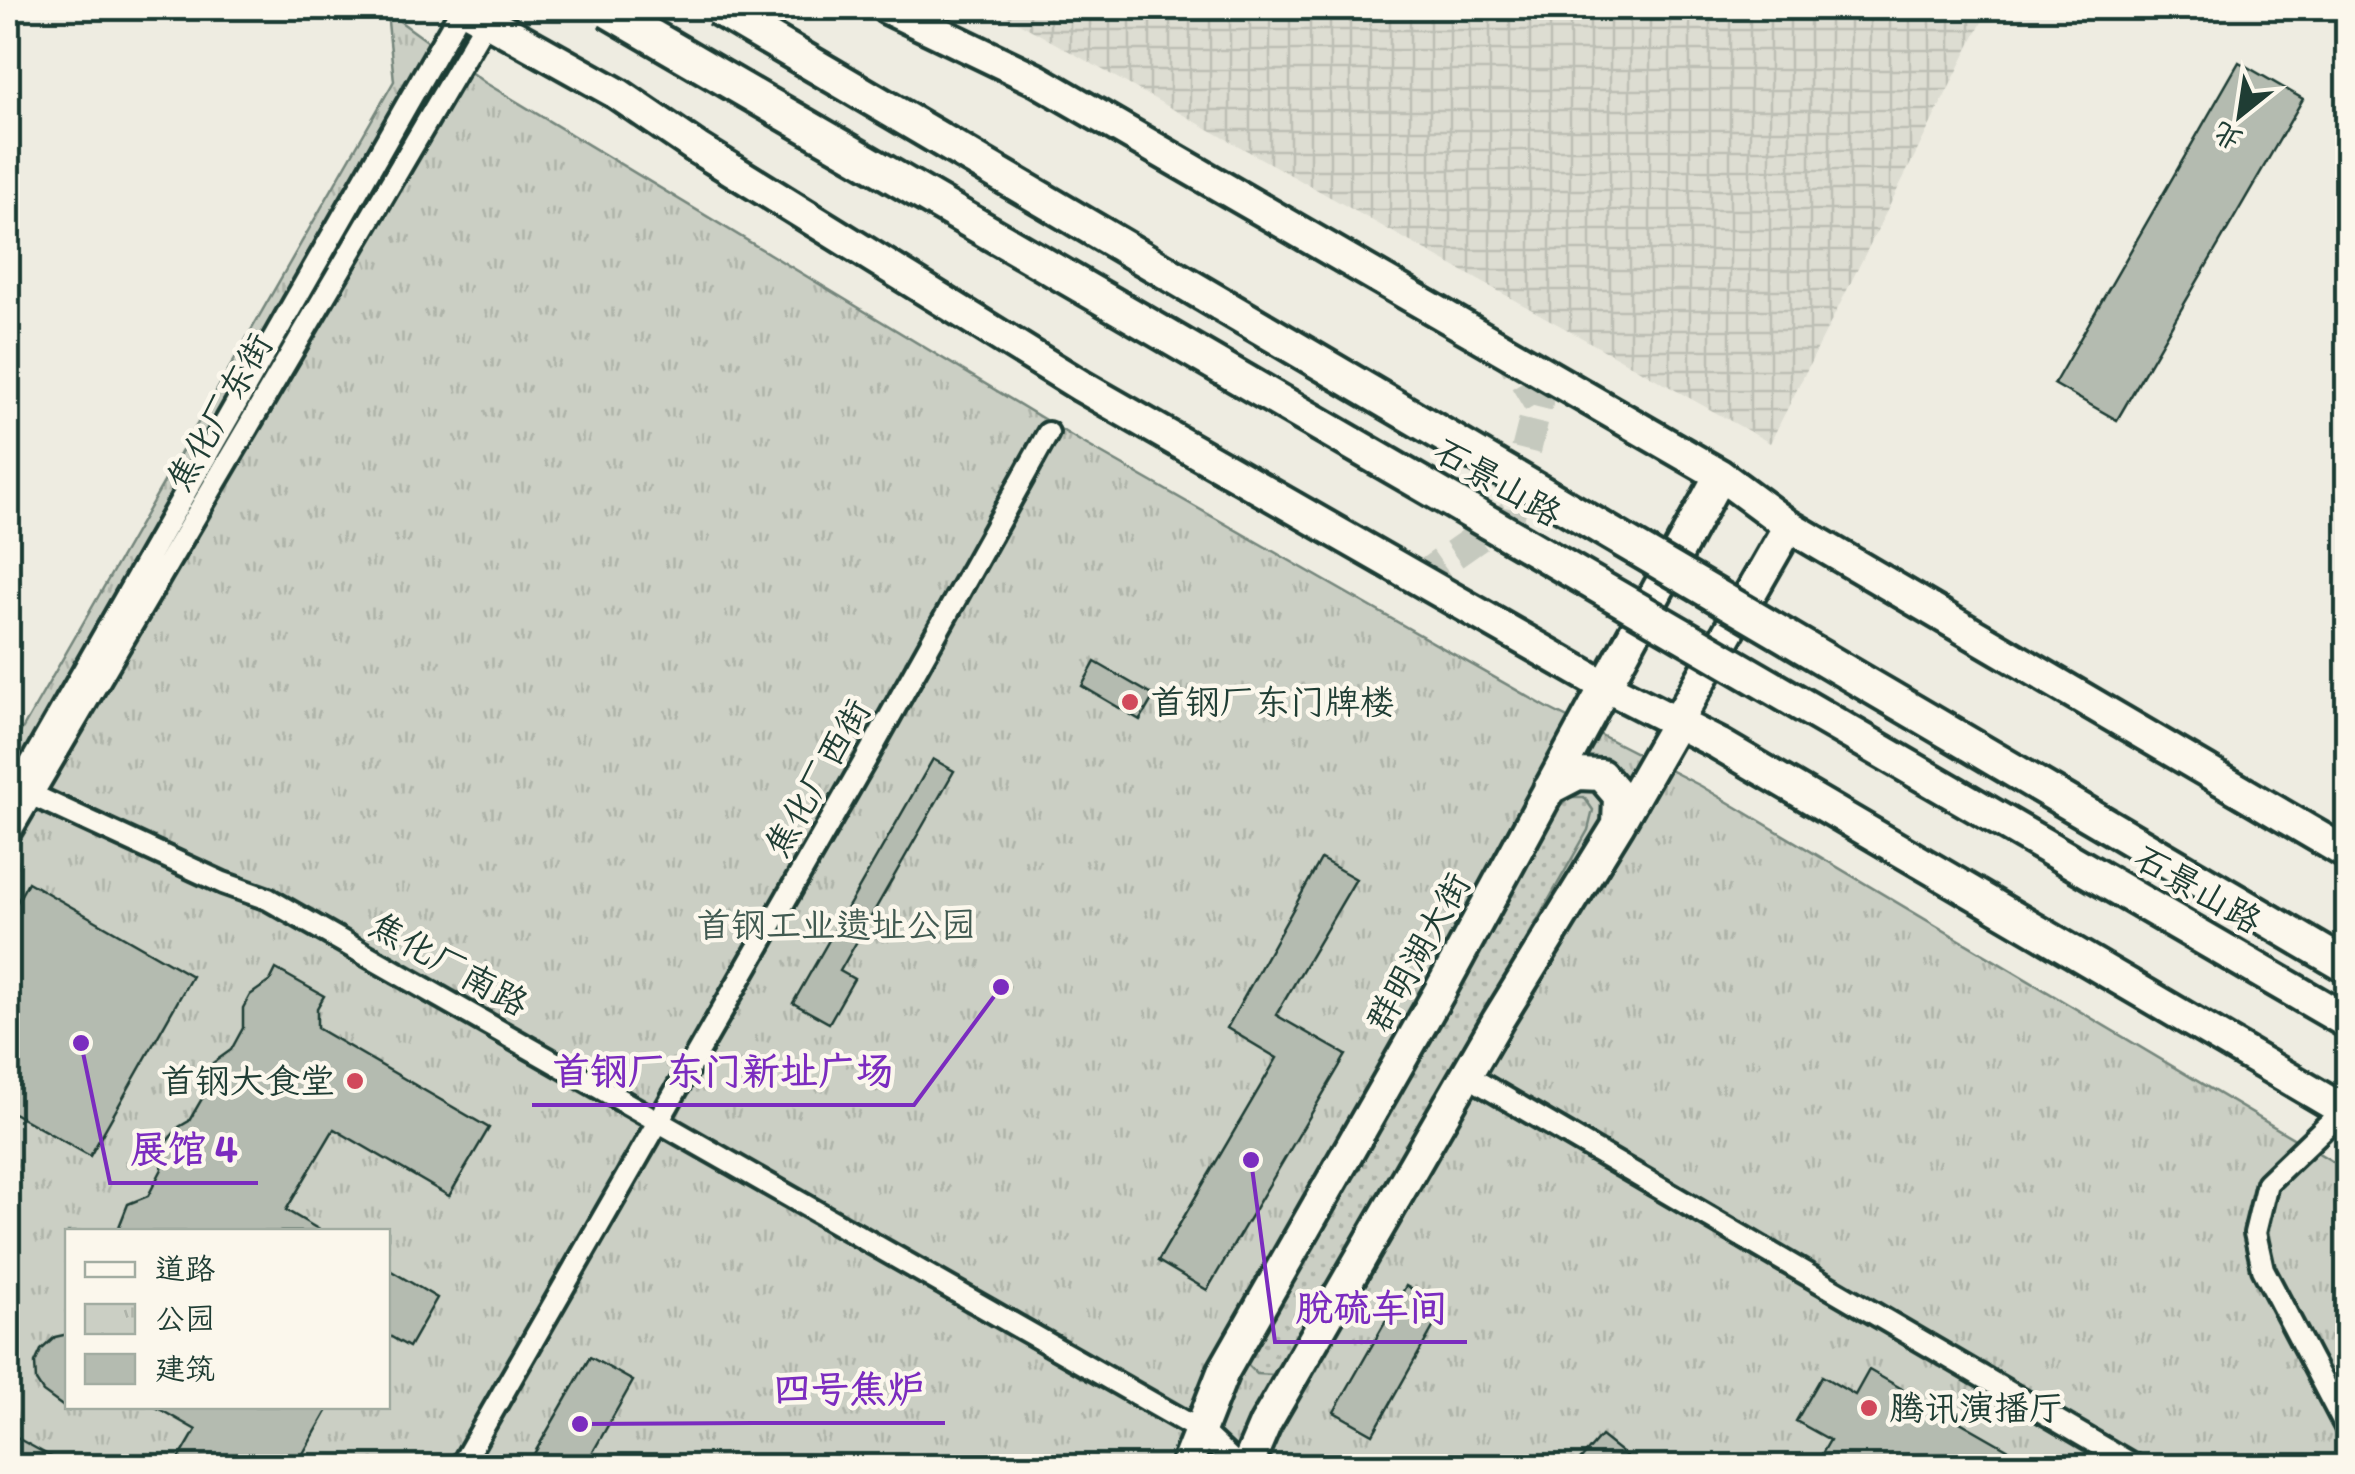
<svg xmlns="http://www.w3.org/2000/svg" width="2355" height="1474" font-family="Itim,'LXGW WenKai TC',sans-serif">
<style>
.industrial{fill:url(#industrial-grid)}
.park{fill:url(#park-tufts);stroke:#75867c;stroke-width:2.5;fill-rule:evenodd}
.garden{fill:url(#garden-dots);stroke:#75867c;stroke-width:2.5}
.building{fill:#b4bbb0;stroke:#1f3d34;stroke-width:2.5}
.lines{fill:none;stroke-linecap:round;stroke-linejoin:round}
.secondary-tunnel{stroke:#c5c9be;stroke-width:30;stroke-dasharray:30 15;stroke-linecap:butt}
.street-casing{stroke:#1f3d34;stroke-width:28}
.secondary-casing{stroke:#1f3d34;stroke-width:38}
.street{stroke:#fbf7ec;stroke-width:20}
.secondary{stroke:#fbf7ec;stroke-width:30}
.primary-bridge-casing{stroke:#1f3d34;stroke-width:40;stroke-linecap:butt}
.primary-bridge{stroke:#fbf7ec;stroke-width:32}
.poi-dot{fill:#d1495b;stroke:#fbf7ec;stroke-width:4}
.labels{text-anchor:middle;stroke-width:9;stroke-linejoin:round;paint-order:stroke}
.street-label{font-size:35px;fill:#1f3d34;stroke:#fbf7ec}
.poi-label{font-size:35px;fill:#1f3d34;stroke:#fbf7ec;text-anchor:start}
.park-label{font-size:35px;fill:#415a51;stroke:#fbf7ec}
.leader{fill:none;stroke:#7b2cbf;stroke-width:4}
.callout-dot{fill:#7b2cbf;stroke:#fbf7ec;stroke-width:4}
.callout-label{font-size:38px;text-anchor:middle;font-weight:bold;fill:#7b2cbf;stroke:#fbf7ec;stroke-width:9;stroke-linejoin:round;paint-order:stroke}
</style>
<defs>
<pattern id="industrial-grid" width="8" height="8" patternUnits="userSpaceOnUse" patternTransform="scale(2.5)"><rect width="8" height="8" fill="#ddddd2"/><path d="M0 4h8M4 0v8" fill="none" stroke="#bdbfb5"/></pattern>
<pattern id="park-tufts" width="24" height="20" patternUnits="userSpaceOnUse" patternTransform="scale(2.5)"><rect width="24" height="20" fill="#cbcfc4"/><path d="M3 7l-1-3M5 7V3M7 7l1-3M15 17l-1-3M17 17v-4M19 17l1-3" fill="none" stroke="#aeb3a9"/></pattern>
<pattern id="garden-dots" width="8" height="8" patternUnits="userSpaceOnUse" patternTransform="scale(2.5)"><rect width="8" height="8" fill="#cbcfc4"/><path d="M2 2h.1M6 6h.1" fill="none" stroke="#aeb3a9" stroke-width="1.8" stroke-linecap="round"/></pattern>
</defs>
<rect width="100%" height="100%" fill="#eeece1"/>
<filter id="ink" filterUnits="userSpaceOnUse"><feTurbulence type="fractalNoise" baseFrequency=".01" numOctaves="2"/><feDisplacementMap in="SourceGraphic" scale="20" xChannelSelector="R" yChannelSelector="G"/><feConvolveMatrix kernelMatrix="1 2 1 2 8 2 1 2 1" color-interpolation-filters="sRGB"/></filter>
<g filter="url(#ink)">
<path class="industrial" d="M992 8H1989L1770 443Z"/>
<path class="park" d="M387 12 484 82 1080 441 1548 708 1701 786 2347 1170V1466H8V754L394 81ZM68 1232H388V1406H68Z"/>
<path class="garden" d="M1570 797H1584L1593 810 1588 830 1287 1365 1275 1375 1257 1374 1247 1364 1248 1345 1556 810Z"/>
<path class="building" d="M2239 62 2303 99 2117 420 2054 384Z
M1095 662 1154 696 1140 720 1082 686Z
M933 759 954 771 840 971 854 979 829 1023 793 1003Z
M1321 859 1356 879 1276 1015 1346 1055 1207 1290 1158 1261 1277 1058 1227 1028Z
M28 882 192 976 90 1156 8 1110V919Z
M276 969 324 996 317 1008V1028L489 1128 449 1196 334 1129 286 1210 323 1232H117L128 1204 148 1196 162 1169 163 1146 179 1127 189 1121 203 1097V1087L210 1065 231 1050 243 1028V1008L250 995 270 981Z
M388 1269 437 1298 409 1347 388 1335Z
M1406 1286 1444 1308 1373 1434 1334 1412Z
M68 1334V1410L43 1392 36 1381 35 1363 41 1350 55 1337Z
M590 1357 633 1381 585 1466H527Z
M1869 1370 2037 1466H1815L1830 1440 1796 1421 1822 1376 1855 1395Z
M154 1406H330L296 1466H175L196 1430Z
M8 1433 68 1466H8Z
M1601 1436 1639 1466H1575Z"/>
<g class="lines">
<path class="secondary-tunnel" d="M1417 580 1510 515 1538 403 1508 353"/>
<g class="street-casing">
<path id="street" d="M17 788 223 883 268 899 1201 1431 1238 1466
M8 803 462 8
M8 836 486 21
M1466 1075 2135 1466
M2341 1112 2267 1183 2255 1233 2263 1269 2348 1431
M461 1466 870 752 1048 433"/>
</g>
<g class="secondary-casing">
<path id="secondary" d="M464 8 618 94 697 148 1081 386 1605 686 1719 744 2348 1113
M887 8 1037 80 1720 475 1789 526 2348 854
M8 786 17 788
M1549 789 1578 774 1601 775 1619 796 1618 825
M1186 1466 1223 1372 1441 989 1720 475
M1247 1466 1265 1424 1498 1020 1618 825 1789 526"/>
</g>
<use href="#street" class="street"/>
<use href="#secondary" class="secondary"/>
<g class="primary-bridge-casing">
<path id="primary-bridge" d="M717 8 2348 967
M608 11 2348 1022"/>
</g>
<use href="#primary-bridge" class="primary-bridge"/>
</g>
</g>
<g class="poi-dot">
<circle cx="1130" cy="702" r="10"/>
<circle cx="355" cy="1081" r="10"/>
<circle cx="1869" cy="1408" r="10"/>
</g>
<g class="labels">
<g class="street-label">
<text transform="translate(219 412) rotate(-60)" y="12">焦化厂东街</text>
<text transform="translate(1498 482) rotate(30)" y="12">石景山路</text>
<text transform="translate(817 778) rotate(-60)" y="12">焦化厂西街</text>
<text transform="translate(2198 889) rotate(30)" y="12">石景山路</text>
<text transform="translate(1418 952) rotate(-61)" y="12">群明湖大街</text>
<text transform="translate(449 964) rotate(29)" y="12">焦化厂南路</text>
</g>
<g class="poi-label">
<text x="1150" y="714">首钢厂东门牌楼</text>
<text x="335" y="1093" text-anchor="end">首钢大食堂</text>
<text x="1889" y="1420">腾讯演播厅</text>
</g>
<g class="park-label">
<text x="836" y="937">首钢工业遗址公园</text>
</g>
</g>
<path class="leader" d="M1001 987L914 1105H532M81 1043L110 1183H258M1251 1160L1275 1342H1467M580 1424L753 1423H945"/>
<g class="callout-dot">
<circle cx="1001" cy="987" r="10"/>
<circle cx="81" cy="1043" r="10"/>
<circle cx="1251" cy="1160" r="10"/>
<circle cx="580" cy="1424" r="10"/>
</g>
<g class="callout-label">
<text x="723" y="1084">首钢厂东门新址广场</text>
<text x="184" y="1162">展馆 4</text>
<text x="1371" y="1321">脱硫车间</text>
<text x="849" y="1402">四号焦炉</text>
</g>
<rect width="2355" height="1474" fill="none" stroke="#fbf7ec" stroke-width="40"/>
<rect x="20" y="20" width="2315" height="1434" fill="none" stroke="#1f3d34" stroke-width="4" filter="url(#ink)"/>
<rect x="65" y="1229" width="325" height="180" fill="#fbf7ec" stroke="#a3ada2" stroke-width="2.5"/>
<rect x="85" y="1262" width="50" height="15" fill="#fbf7ec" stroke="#a3ada2" stroke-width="2.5"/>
<text x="155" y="1279" font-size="30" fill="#1f3d34">道路</text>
<rect x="85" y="1304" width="50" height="30" fill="url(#park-tufts)" stroke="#a3ada2" stroke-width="2.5"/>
<text x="155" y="1329" font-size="30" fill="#1f3d34">公园</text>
<rect x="85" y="1354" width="50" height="30" fill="#b4bbb0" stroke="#a3ada2" stroke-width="2.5"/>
<text x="155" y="1379" font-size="30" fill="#1f3d34">建筑</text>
<g transform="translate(2240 115) rotate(210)" stroke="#fbf7ec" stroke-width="8" paint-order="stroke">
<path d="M0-8L18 38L0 25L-18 38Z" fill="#1f3d34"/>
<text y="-15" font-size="28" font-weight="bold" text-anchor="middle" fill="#1f3d34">北</text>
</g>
</svg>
